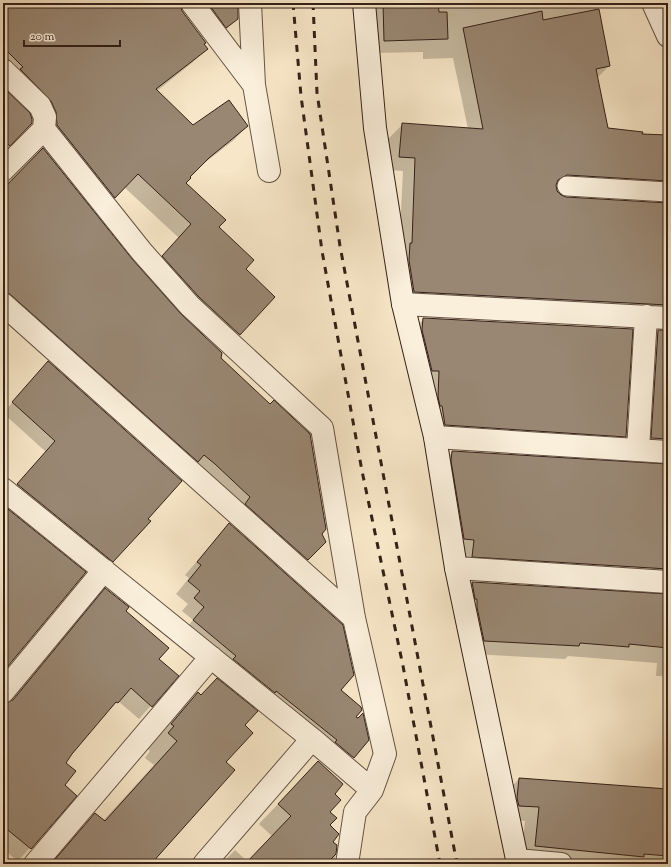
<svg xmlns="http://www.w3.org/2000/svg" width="671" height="867" font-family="'Sorts Mill Goudy',serif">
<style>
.shadow{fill:#0003;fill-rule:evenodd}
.building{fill:#998773;stroke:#342018}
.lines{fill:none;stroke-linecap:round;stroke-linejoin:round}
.lane-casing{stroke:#655244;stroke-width:21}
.street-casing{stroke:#655244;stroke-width:24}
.secondary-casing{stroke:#342018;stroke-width:24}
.lane{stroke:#faefdb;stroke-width:19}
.street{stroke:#faefdb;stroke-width:22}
.secondary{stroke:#faefdb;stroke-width:22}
.rail{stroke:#342018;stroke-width:3;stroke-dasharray:7 7;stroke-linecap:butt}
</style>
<rect width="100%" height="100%" fill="#f7e6c7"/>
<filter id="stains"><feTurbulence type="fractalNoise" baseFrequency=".005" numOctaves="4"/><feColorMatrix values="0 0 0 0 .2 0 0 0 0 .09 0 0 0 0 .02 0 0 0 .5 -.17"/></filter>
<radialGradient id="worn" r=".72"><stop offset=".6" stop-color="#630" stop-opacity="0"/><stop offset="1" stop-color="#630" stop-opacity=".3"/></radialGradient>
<path class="shadow" d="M3 3H235L236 20 222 33 183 4H178L206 49 193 62 157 91 193 127 247 126 234 140 194 171 185 183 218 227 244 269 274 297 226 347 149 270 179 238 124 187 101 211 43 126 3 79Z
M370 3H597L609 66 597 78 607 130 668 136V676H656L657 663 568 656 565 659 471 654 459 596 472 583 667 595 666 589 459 569 439 465 453 452 667 465 666 460 638 451 645 344 658 331 667 330 666 325 401 305 399 255 403 171 386 170 389 138 402 125 468 129 453 58 423 59V52L371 53ZM556 188 655 194 665 200V204L566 198 556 192Z
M653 3H668V38Z
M3 87 31 123 3 151Z
M43 149 132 261 220 358 325 542 294 573 3 312V183H7Z
M424 319 625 436 614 448 434 436 412 330Z
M38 373 147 519 103 572 8 495 46 452 3 413Z
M229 524 339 690 368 739 341 770 182 633 193 620 182 611 188 604 176 594 189 578 185 575Z
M105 589 124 611 158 660 177 676 139 719 118 701 104 715 64 763V785L75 796 18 861 3 849V705H8L93 602Z
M217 679 244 725 225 762 150 864H49L95 814 103 821 154 765 145 758 150 751 147 748 174 717 198 693 200 696Z
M668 713V738H666Z
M519 779 668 789V864H599L521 857 525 821 505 819V793Z
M299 782 333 794 329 812V825L332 842 336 846 335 864H221L235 850 248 862 272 836 259 824Z"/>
<path class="building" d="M3 3H180L182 11 206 43 204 44 208 49 156 89 193 125 229 100 248 126 209 158 190 177 191 178 186 183 226 220 219 227 254 260 246 269 275 297 240 335 199 297 162 256 191 224 138 174 115 198 57 125 56 112 51 101 20 69 23 67 3 47Z
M208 3H238V19L226 28Z
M383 3H438L439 12H447L448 39 384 41Z
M599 9 610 66 596 69 608 128 643 132 642 134 668 135V181L567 175 558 180 556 185 557 191 561 195 566 197 668 203V305L414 292 409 260 410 243H412L415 158 399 157 402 123 483 129 463 28 542 11 543 20Z
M3 87 30 113 32 119V123L10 146 3 139Z
M43 148 133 260 181 314 222 353 221 358 270 404 274 400 310 434 326 529 322 534 326 542 308 560 245 504 250 497 215 464 204 455 198 462 11 295 3 290V189Z
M423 318 633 329 626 437 445 425 442 406H440L438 397 439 371H432L422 330Z
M658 330H668V439L651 438Z
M48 361 182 481 148 519 151 521 113 562 17 484 55 441 12 402Z
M452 451 668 464V569L472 557 474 540 464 539 451 461Z
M3 505 86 572 3 672Z
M229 523 343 625 354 675 341 690 361 707 362 710 356 717 358 718 363 713 369 740 354 758 335 742 337 740 276 691 275 693 233 659 236 656 193 620 204 607 194 598 200 591 188 581 201 565 197 562Z
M472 582 668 594V648L629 644V647L580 643 579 646 484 641 477 607V599H475Z
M105 588 129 607 126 611 169 648 159 659 179 676 152 707 131 688 118 703 116 702 72 754 66 763 76 771 65 785 77 796 31 849 3 826V704L13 700Z
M217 678 258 711 245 725 253 733 226 762 235 770 151 864H51L95 813 105 821 177 741 168 733 174 726 171 724 198 692 201 695Z
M318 761 343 784 335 794 341 800 330 812 337 818 330 825 339 834 333 842 337 845 336 854 326 864H245L291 816 278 804Z
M519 778 668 789V856L644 854V857L535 846 539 807 519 806 517 798Z"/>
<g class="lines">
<g class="lane-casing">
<path id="lane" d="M567 186 668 192"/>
</g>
<g class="street-casing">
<path id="street" d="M192 3 254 85
M250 3 254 85 269 171
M653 3 668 36
M3 70 40 106 45 117 44 129 3 170
M44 129 142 252 190 306 322 428 354 618 385 754 372 790 355 812 347 864
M3 304 354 618
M403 304 668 318
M435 437 668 452
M638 450 646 316
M3 489 312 739 372 790
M456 568 668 582
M3 692 104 570
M517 860 561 864
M35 864 211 657
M204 864 312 739"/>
</g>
<g class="secondary-casing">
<path id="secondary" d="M364 3 375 128 403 304 435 437 456 568 518 864"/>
</g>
<use href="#lane" class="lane"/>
<use href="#street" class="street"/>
<use href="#secondary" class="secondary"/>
<path class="rail" d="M293 3 301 96 322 251 362 471 403 666 440 864
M313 3 317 93 340 246 457 864"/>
</g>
<rect width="671" height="867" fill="none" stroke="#f7e6c7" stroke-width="16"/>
<rect x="4" y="4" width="663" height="859" fill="none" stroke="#342018" stroke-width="2"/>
<rect x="8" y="8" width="655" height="851" fill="none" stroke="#342018"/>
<path d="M24 40v6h96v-6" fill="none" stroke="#342018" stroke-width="2"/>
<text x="30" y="40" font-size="12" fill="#342018" stroke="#faefdb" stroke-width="3" paint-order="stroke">20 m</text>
<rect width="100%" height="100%" filter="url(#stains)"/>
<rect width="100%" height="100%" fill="url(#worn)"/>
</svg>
